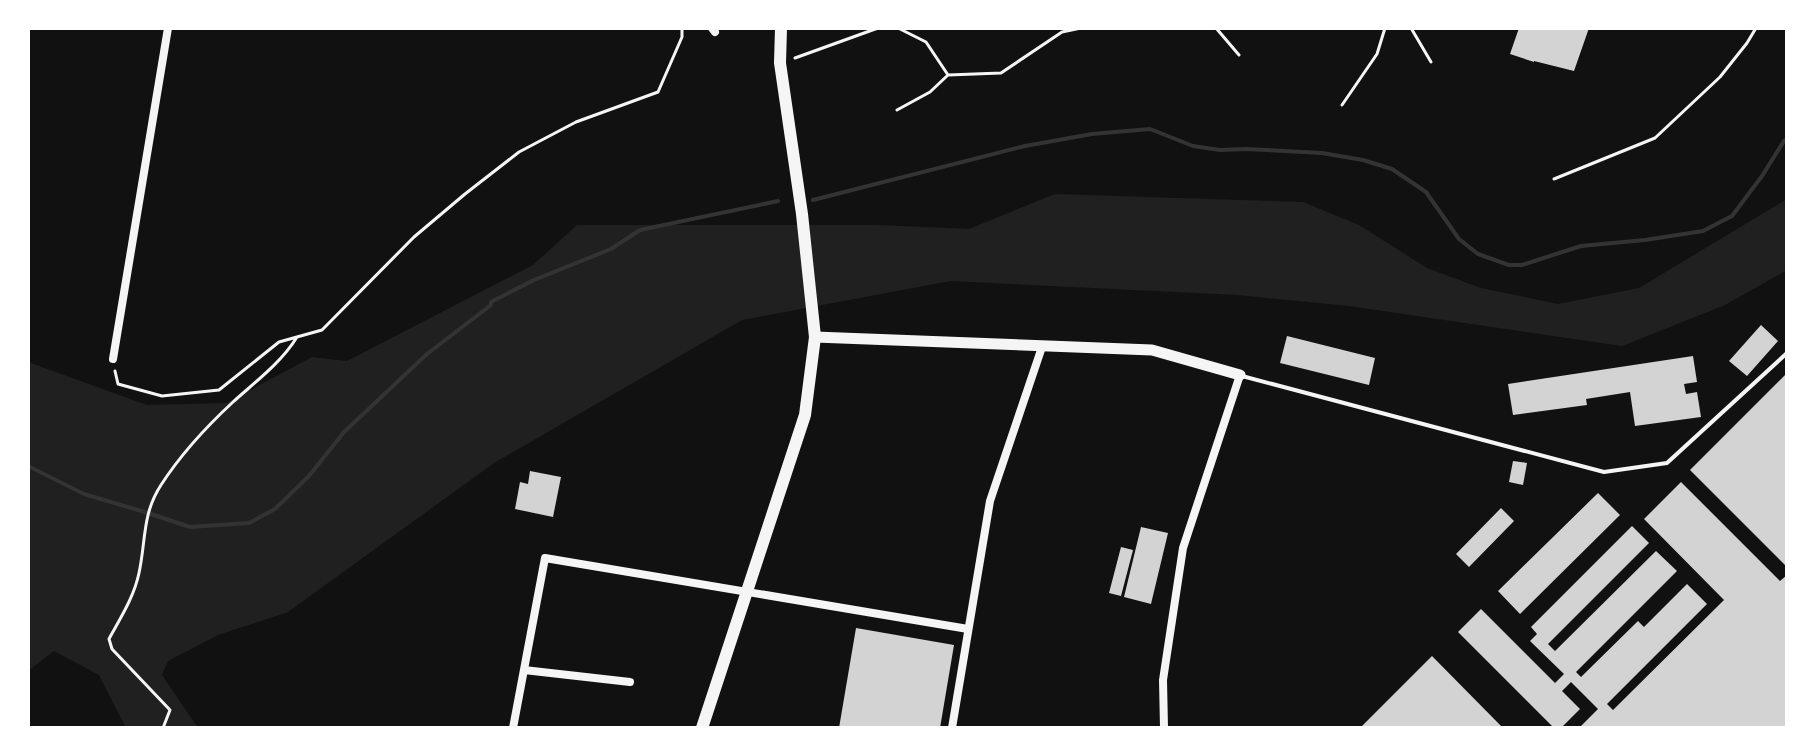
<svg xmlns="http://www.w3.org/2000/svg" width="1815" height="756" font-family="Ubuntu,sans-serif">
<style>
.green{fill:#202020}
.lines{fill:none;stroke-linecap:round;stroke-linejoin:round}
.stream{stroke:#333;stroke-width:4}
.building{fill:#d3d3d3}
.path{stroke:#f5f5f5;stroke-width:3}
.service{stroke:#f5f5f5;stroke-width:4}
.minor{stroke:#f5f5f5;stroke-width:8}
.tertiary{stroke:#f5f5f5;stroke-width:11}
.secondary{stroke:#f5f5f5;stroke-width:12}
</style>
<rect width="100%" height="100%" fill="#111"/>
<path class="green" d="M1055 194 1303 202 1359 225 1427 268 1481 288 1558 304 1639 288 1787 199V270L1725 305 1622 346 1349 306 1237 295 950 281 742 320 494 463 288 612 218 635 168 661 162 675 198 728H126L99 675 54 651 28 671V362L147 405 226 403 312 357 347 361 533 265 577 225H878L969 229Z"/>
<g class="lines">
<path class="stream" d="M813 200 1025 146 1092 134 1150 129 1193 146 1220 150 1247 149 1322 153 1363 160 1392 169 1426 192 1459 239 1478 254 1509 265H1522L1581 246 1645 240 1703 231 1732 216 1762 176 1784 141 1787 139
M28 466 84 494 148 513 190 527 249 523 275 509 309 476 344 432 427 354 491 305V302L534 280 611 249 640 230 778 201"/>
</g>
<path class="building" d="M1519 28H1589L1574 71 1534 61V62L1510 54Z
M1761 325 1778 341 1747 376 1729 361Z
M1287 336 1375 358 1369 385 1280 363Z
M1693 356 1697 382 1684 384 1686 394 1697 392 1701 417 1635 426 1630 392 1586 399 1587 405 1513 415 1508 384Z
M1787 373V567L1690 470Z
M1513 461 1527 463 1523 485 1509 482Z
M530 471 561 477 553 517 515 509 520 482 528 484Z
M1681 482 1780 581 1787 575V728H1579L1598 709 1571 682 1562 691 1580 709 1561 728H1554L1458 632 1481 609 1555 683 1564 674 1530 641 1537 634 1531 627 1632 526 1649 543 1548 644 1555 651 1656 551 1677 571 1576 672 1581 677 1638 621 1644 627 1687 584 1707 604 1607 704 1613 710 1724 600 1644 519Z
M1598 493 1620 515 1520 614 1498 591Z
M1501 508 1514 521 1469 567 1456 554Z
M1141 527 1168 533 1151 604 1124 597Z
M1121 547 1133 550 1121 596 1109 593Z
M856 628 954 645 940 728H839Z
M1432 656 1503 728H1360Z"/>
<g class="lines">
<path class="path" d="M898 28 926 42 948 75
M1216 28 1239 55
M1411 28 1431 62
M795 58 878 28
M1342 105 1377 54 1385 28
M897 110 930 92 948 75 1001 73 1062 32 1081 28
M1554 179 1655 138 1720 77 1747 43 1756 28
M115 371 118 384 162 396 219 390 279 342 322 330 414 237 465 194 519 152 576 122 658 92 682 37V28
M163 728 170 710 112 649 109 639C121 617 134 597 139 573 146 541 142 514 161 485 181 454 206 427 233 402 255 382 281 363 297 337"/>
<path class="service" d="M1242 376 1604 472 1667 463 1787 353"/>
<path class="minor" d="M712 28 715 32
M113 359 168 28
M524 670 630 682
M513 728 545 558 968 629
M952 728 990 501 1042 347
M1164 728 1163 680 1183 548 1240 375"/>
<path class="tertiary" d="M815 337 1152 350 1240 375"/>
<path class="secondary" d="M702 728 805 415 815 337 802 214 780 63 781 28"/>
</g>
<rect width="1815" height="756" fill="none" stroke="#ffffff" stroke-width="60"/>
</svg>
